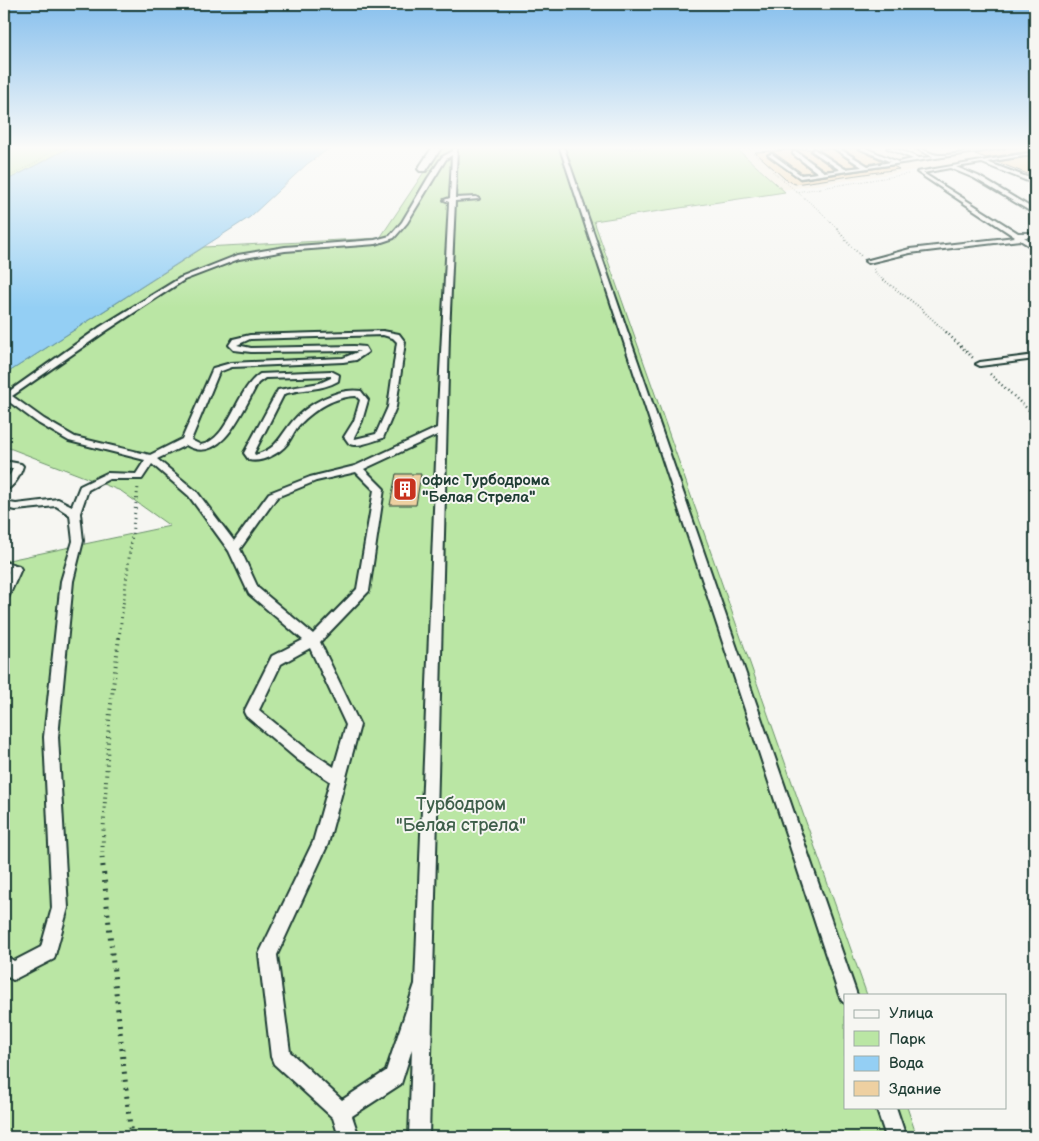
<svg xmlns="http://www.w3.org/2000/svg" width="1039" height="1141" font-family="'Balsamiq Sans',sans-serif">
<style>
.built{fill:#f4ebda}
.green{fill:#bae6a4;stroke:#6c926c}
.water{fill:#94cff4;stroke:#6595a7}
.building{fill:#eed0a1;stroke:#1f3d34}
.lines{fill:none;stroke-linecap:round;stroke-linejoin:round}
.service-casing{stroke:#1f3d34;stroke-width:4}
.minor-casing{stroke:#1f3d34;stroke-width:4}
.path-far5{stroke:#1f3d34;stroke-width:1;stroke-dasharray:0.5 2;stroke-linecap:butt}
.path-far4{stroke:#1f3d34;stroke-width:2;stroke-dasharray:0.5 2.5;stroke-linecap:butt}
.path-far3{stroke:#1f3d34;stroke-width:2.5;stroke-dasharray:1 3;stroke-linecap:butt}
.path-far2{stroke:#1f3d34;stroke-width:3;stroke-dasharray:1 4;stroke-linecap:butt}
.path-far1{stroke:#1f3d34;stroke-width:4;stroke-dasharray:1 4.5;stroke-linecap:butt}
.path{stroke:#1f3d34;stroke-width:5;stroke-dasharray:2 6;stroke-linecap:butt}
.service{fill:#f6f6f2;fill-rule:evenodd}
.minor{fill:#f6f6f2;fill-rule:evenodd}
.labels{text-anchor:middle;stroke-width:4;stroke-linejoin:round;paint-order:stroke}
.poi-label{font-size:15px;font-weight:bold;fill:#1f3d34;stroke:#f6f6f2;text-anchor:start}
.near-park-label{font-size:18px;fill:#3e5f4a;stroke:#f6f6f2}
</style>
<rect width="100%" height="100%" fill="#f6f6f2"/>
<filter id="ink" filterUnits="userSpaceOnUse"><feTurbulence type="fractalNoise" baseFrequency=".02" numOctaves="2"/><feDisplacementMap in="SourceGraphic" scale="10" xChannelSelector="R" yChannelSelector="G"/><feConvolveMatrix kernelMatrix="1 2 1 2 8 2 1 2 1" color-interpolation-filters="sRGB"/></filter>
<g filter="url(#ink)">
<path class="built" d="M749 148H1035V159L1022 154 782 190 740 150Z"/>
<path class="green" d="M4 148H69L4 182Z
M440 148H736L785 192 594 221 867 995H845V1107H907L917 1137H4V561L170 526 121 491 4 446V375L204 247 380 238Z"/>
<path class="water" d="M69 148H330L307 164 250 217 4 375V182Z"/>
<path class="building" d="M842 148H855L883 161 868 164Z
M1006 148H1035V150L986 158 975 154Z
M811 149V153L835 169 825 170 797 150 792 151V155L813 172 802 173 773 152 766 155 800 180 893 166 899 169 795 184 785 179 755 152Z
M818 149H832L857 166 845 167Z
M1035 156V177L997 162Z
M396 474H421L416 505H390Z"/>
<g class="lines">
<g class="service-casing">
<path id="service" d="M453 148H457L455 198 476 197 479 199 455 201 449 334 429 1137H409L412 1049 401 1084 352 1116 359 1137H339L333 1118 274 1064 271 1057 259 954 313 842 330 781 298 760 246 716 244 712 272 656 303 640 249 594 229 551 189 496 152 464 142 479H109L88 490 80 513 83 541 73 581 58 737 68 908 54 959 13 980 4 975V955L14 961 41 947 52 908 44 737 61 581 73 541 70 515 56 506 16 510 4 508V502L16 504 58 499 72 506 80 486 107 473 136 474 145 460 69 441 38 423 4 398V395L100 327 180 278 238 255 285 247 375 240 390 236 402 222 428 178 442 157 453 151ZM452 155 450 198 444 200 449 202 437 428 355 466 310 477 269 493 234 541 197 492 157 459 186 445C222 467 244 407 258 383L265 378 331 376V378L320 383 278 390 244 453 249 460C261 463 279 454 287 444 292 437 295 429 300 424 314 410 335 396 356 396L360 400 354 421 344 437C345 437 349 444 350 444 357 448 376 440 383 438L396 407 405 342 399 334 383 331 250 335 233 339 229 345 234 350 251 352 360 351 343 358 231 363 213 368 182 439 150 455 75 437 44 419 12 396 106 331 184 280 239 259 285 251 376 244 394 238 407 223 446 159ZM383 335 393 338 397 342 388 407 376 434 355 439 354 437 362 421 368 400 361 391C338 387 306 405 292 422 279 438 277 449 255 455L254 453 284 394C302 388 321 391 338 381L339 375 331 371 260 374C236 389 230 439 201 445L191 440 219 372 232 367 343 362 356 360 368 352 365 347 354 346 251 348 237 345 250 339ZM437 435 415 984 386 1071 342 1100 290 1052 277 955 328 844 360 725 320 642 369 591 384 489 364 469ZM356 472 374 490 357 589 313 634 258 588 240 549 277 497 316 481ZM310 648 346 725 334 767 308 750 259 710 281 664Z
M560 148H564L857 995H845V1003L842 1001 839 995Z
M834 148H838L868 166 891 162 858 148H865L898 162 913 159 887 148H894L919 158 933 157 915 148C924 148 932 156 941 155 962 155 983 148 1004 148L800 178 768 155 772 154 801 175 818 173 793 154V152H797L824 172 840 170 812 151 814 149 845 169 862 167Z
M1035 152V154L987 162 1035 180V184L982 163 956 167 978 176 1035 210V214L974 178 950 168 923 173 1018 233H1035V237H1024L1035 244V249L1020 240 910 253 868 263 865 261 910 249 1015 237 917 172Z
M1035 355V359L980 366 976 364 980 362Z
M10 462 21 464 23 466C20 476 14 487 4 491V482L11 473 13 468 4 470V464Z
M4 562 19 566 21 569 8 598 4 599V582L8 571 4 570Z
M876 1107H896L906 1137H886Z"/>
</g>
<g class="minor-casing">
<path id="minor" d="M432 148H441L426 171H420L418 169Z"/>
</g>
<path class="path-far5" d="M748 148 758 158
M772 171 820 211 839 230
M4 179 37 162 55 148
M796 192 908 174"/>
<path class="path-far4" d="M837 228 846 241 861 256
M874 269 876 274 918 306 947 333"/>
<path class="path-far3" d="M946 332 973 358
M990 374 1035 416"/>
<path class="path-far2" d="M119 638 138 487"/>
<path class="path-far1" d="M102 858 109 721 119 637"/>
<path class="path" d="M102 857 131 1137"/>
<use href="#service" class="service"/>
<use href="#minor" class="minor"/>
</g>
</g>
<linearGradient id="sky" x2="0" y2="1"><stop stop-color="#86bfed"/><stop offset="0.48" stop-color="#fbfbf9"/><stop offset="1" stop-color="#fbfbf9" stop-opacity="0"/></linearGradient>
<rect width="1039" height="308" fill="url(#sky)"/>
<defs>
<g id="building-square" transform="scale(1.25)"><rect x="-9" y="-9" width="18" height="18" rx="4" fill="#c8321e" stroke="#f6f6f2"/><path d="M-4-6H4V6H1V3H-1V6H-4ZM-2.5-4.3h1.7v1.8h-1.7ZM.8-4.3h1.7v1.8H.8ZM-2.5-1h1.7V.8h-1.7ZM.8-1h1.7V.8H.8Z" fill="#fff"/></g>
</defs>
<g fill-rule="evenodd">
<use href="#building-square" x="405" y="489"/>
</g>
<g class="labels">
<g class="poi-label">
<text x="422" y="485">офис Турбодрома<tspan x="422" dy="17">"Белая Стрела"</tspan></text>
</g>
<g class="near-park-label">
<text x="461" y="810">Турбодром<tspan x="461" dy="21">"Белая стрела"</tspan></text>
</g>
</g>
<rect width="1039" height="1141" fill="none" stroke="#f6f6f2" stroke-width="20"/>
<rect x="10" y="10" width="1019" height="1121" fill="none" stroke="#1f3d34" stroke-width="2" filter="url(#ink)"/>
<rect x="844" y="994" width="162" height="115" fill="#f6f6f2" stroke="#a0aca6"/>
<rect x="854" y="1010" width="25" height="8" fill="#f6f6f2" stroke="#a0aca6"/>
<text x="889" y="1018" font-size="15" fill="#1f3d34">Улица</text>
<rect x="854" y="1031" width="25" height="15" fill="#bae6a4" stroke="#a0aca6"/>
<text x="889" y="1044" font-size="15" fill="#1f3d34">Парк</text>
<rect x="854" y="1056" width="25" height="15" fill="#94cff4" stroke="#a0aca6"/>
<text x="889" y="1068" font-size="15" fill="#1f3d34">Вода</text>
<rect x="854" y="1081" width="25" height="15" fill="#eed0a1" stroke="#a0aca6"/>
<text x="889" y="1094" font-size="15" fill="#1f3d34">Здание</text>
</svg>
